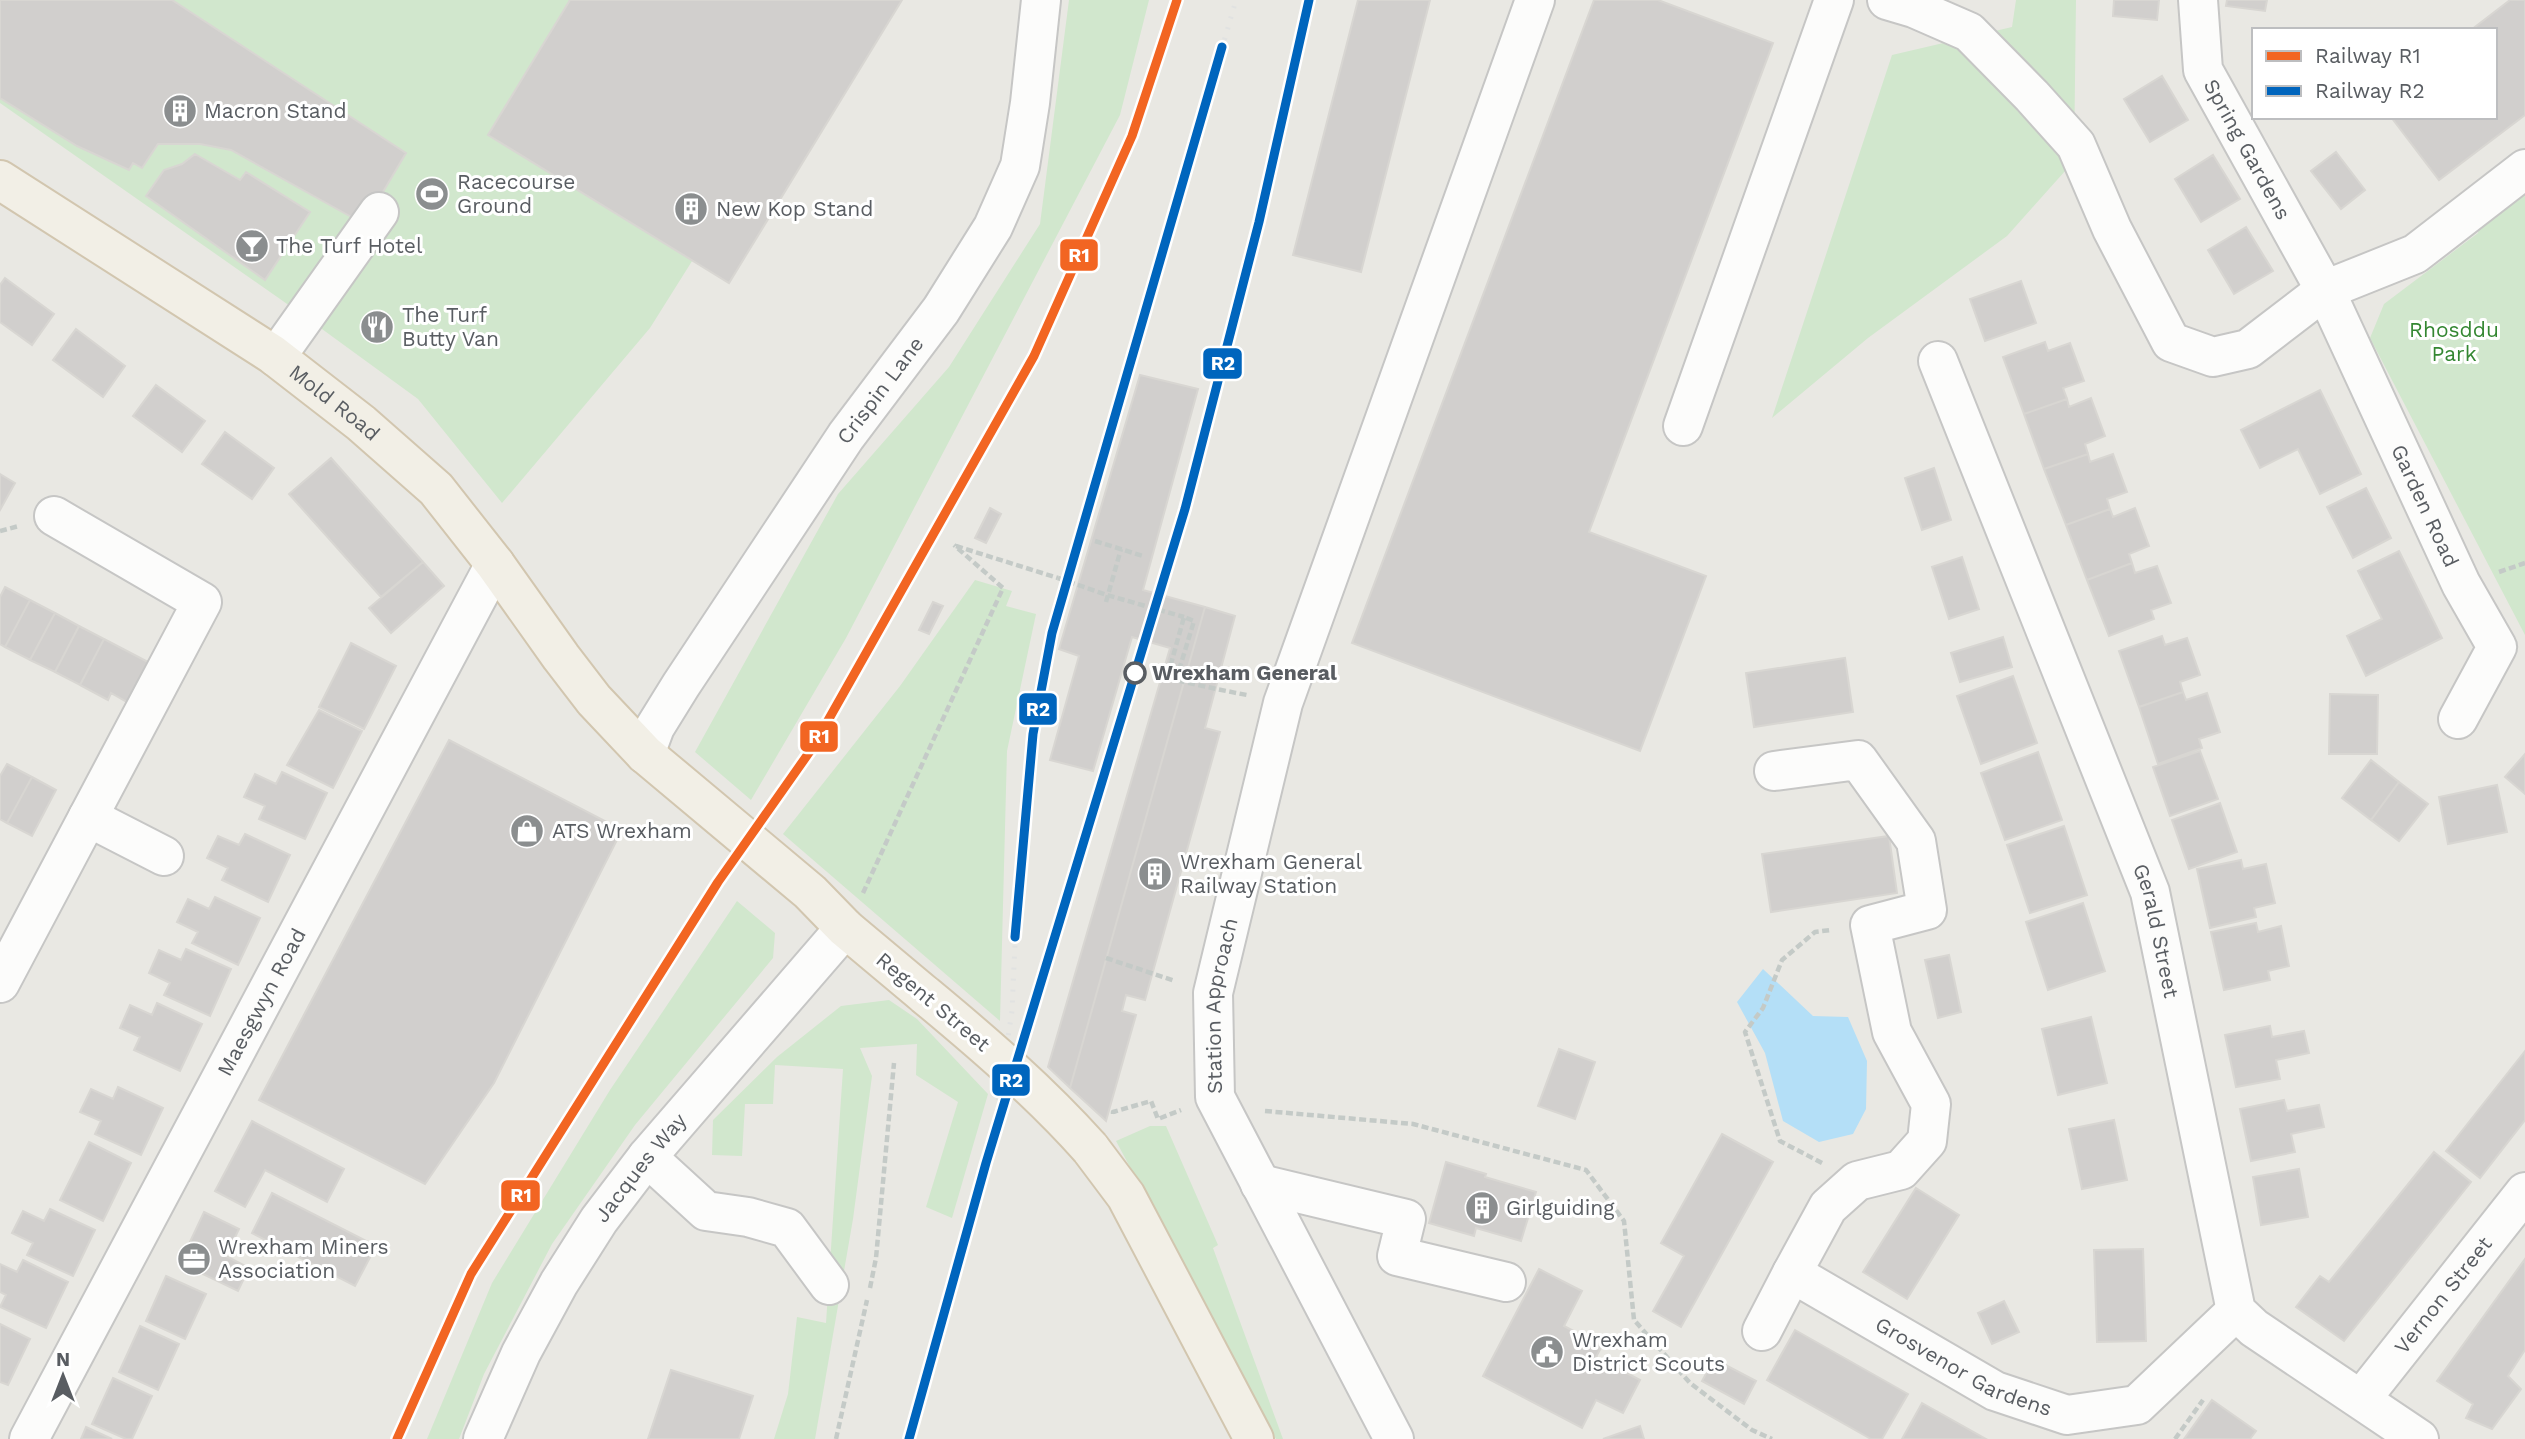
<svg xmlns="http://www.w3.org/2000/svg" width="2525" height="1439" font-family="'Work Sans',sans-serif">
<style>
.green{fill:#d1e7cd}
.water{fill:#b4dff7}
.building{fill:#d1cfcd;stroke:#d8d6d2;stroke-width:2}
.lines{fill:none;stroke-linecap:round;stroke-linejoin:round}
.minor-casing{stroke:#c6c6c5;stroke-width:42}
.major-casing{stroke:#d2c6af;stroke-width:42}
.path{stroke:#c4cac7;stroke-width:4.5;stroke-dasharray:7 3.5;stroke-linecap:butt}
.minor{stroke:#fcfcfb;stroke-width:38}
.major{stroke:#f2efe6;stroke-width:38}
.rail{stroke:#e1e2e1;stroke-width:5;stroke-dasharray:2 9;stroke-linecap:butt}
.major-bridge-casing{stroke:#d2c6af;stroke-width:42;stroke-linecap:butt}
.path-bridge{stroke:#c4cac7;stroke-width:4.5;stroke-dasharray:7 3.5;stroke-linecap:butt}
.major-bridge{stroke:#f2efe6;stroke-width:38}
.rail-1-casing{stroke:#fff;stroke-width:14}
.rail-2-casing{stroke:#fff;stroke-width:14}
.rail-1{stroke:#f26522;stroke-width:9}
.rail-2{stroke:#0065bd;stroke-width:9}
.stop-dot{fill:#fff;stroke:#595d62;stroke-width:3.5}
.labels{text-anchor:middle;stroke-width:6;stroke-linejoin:round;paint-order:stroke}
.poi-label{font-size:21px;fill:#595d62;stroke:#fff;text-anchor:start}
.street-label{font-size:21px;fill:#595d62;stroke:#fff}
.park-label{font-size:21px;fill:#348732;stroke:#fff}
.stop-label{font-size:21px;font-weight:bold;fill:#595d62;stroke:#fff;text-anchor:start}
.line-badge{stroke:#fff;stroke-width:2.5}
.badge-label{font-size:19px;text-anchor:middle;font-weight:bold;fill:#fff}
</style>
<rect width="100%" height="100%" fill="#e9e8e3"/>
<path class="green" d="M0 0H856L650 328 502 503 418 399 300 313 0 103Z
M1069 0H1149L1120 115 846 638 751 800 695 752 838 494 949 367 1040 224Z
M2016 0H2076L2074 161 2007 236 1868 338 1772 418 1892 55 2012 27Z
M2525 181V635L2370 338 2384 304 2478 233 2480 218Z
M975 580 1012 591 1006 606 1036 614 1007 751 1000 1021 783 834 900 686Z
M737 901 775 933 773 958 635 1125 552 1244 484 1374 459 1439H427L492 1283 610 1090Z
M889 1000 917 1019 988 1094 952 1218 926 1207 958 1102 916 1075 917 1044 860 1048 872 1076 853 1219 815 1439H774L788 1394 797 1317 826 1323 843 1069 775 1065 773 1104H745L742 1156 712 1155 713 1120 777 1057 841 1006Z
M1150 1126H1166L1218 1245 1213 1248 1283 1439H1276L1116 1141Z"/>
<path class="water" d="M1763 969 1813 1016 1848 1017 1867 1061 1866 1109 1853 1134 1819 1142 1783 1121 1765 1053 1737 1002Z"/>
<path class="building" d="M0 0H172L406 153 364 224 231 150 200 144H158L142 168 133 163 129 170 77 146 0 98Z
M570 0H902L729 283 488 135Z
M1358 0H1430L1361 272 1293 255Z
M1594 0H1658L1773 43 1589 532 1706 576 1640 751 1352 643Z
M2114 0H2159L2157 20 2113 16Z
M2227 0H2267L2265 11 2226 6Z
M2510 0H2525V115L2439 180 2391 117H2495V30H2471Z
M2162 76 2188 120 2150 142 2124 99Z
M2336 152 2365 190 2341 209 2311 171Z
M195 154 240 180 246 172 310 212 265 280 146 196 164 170 182 164Z
M2213 155 2240 199 2201 222 2175 179Z
M2246 227 2273 271 2234 294 2208 250Z
M5 278 54 314 32 345 0 322V285Z
M2021 281 2036 323 1985 341 1970 299Z
M76 329 125 366 103 397 53 360Z
M2045 342 2048 351 2070 343 2084 381 2063 388 2067 399 2024 414 2003 357Z
M1140 375 1198 389 1143 590 1205 607 1070 1088 1048 1067 1170 648 1132 637 1093 771 1050 760 1079 656 1059 649Z
M156 385 205 421 182 452 133 416Z
M2320 390 2361 474 2320 494 2298 449 2260 468 2241 430Z
M2091 398 2105 436 2085 444 2088 454 2044 469 2024 414 2067 399 2069 407Z
M225 432 274 468 252 499 202 464Z
M2088 454 2090 462 2113 454 2127 492 2107 499 2110 509 2066 525 2044 469Z
M331 458 423 562 381 597 289 494Z
M1934 468 1951 520 1922 530 1905 478Z
M0 474 15 483 0 510Z
M2366 488 2391 538 2353 558 2327 507Z
M990 508 1001 514 986 543 975 538Z
M2135 508 2149 546 2129 554 2132 563 2087 580 2066 525 2110 509 2113 517Z
M2399 551 2442 638 2366 676 2347 636 2382 619 2358 571Z
M1962 557 1979 609 1949 619 1932 567Z
M423 562 444 586 391 633 369 608Z
M2132 563 2135 573 2157 566 2171 603 2151 610 2154 619 2109 636 2087 580Z
M5 587 30 600 5 647 0 644V597Z
M30 600 55 613 30 660 5 647Z
M933 602 943 606 929 634 919 630Z
M1205 607 1235 616 1205 728 1220 732 1145 1000 1126 995 1122 1011 1136 1015 1106 1121 1070 1088Z
M55 613 79 626 55 672 30 660Z
M79 626 104 639 80 685 55 672Z
M2162 636 2165 645 2187 638 2200 675 2180 682 2183 692 2139 707 2119 651Z
M2003 637 2012 667 1960 682 1951 653Z
M104 639 148 662 127 702 111 693 108 700 80 685Z
M351 643 396 666 364 729 319 707Z
M1845 658 1853 712 1754 727 1746 673Z
M2013 676 2037 743 1981 764 1957 696Z
M2183 692 2186 700 2207 693 2220 732 2199 739 2202 748 2158 764 2139 707Z
M2330 694 2378 695 2377 754H2329Z
M319 710 362 731 333 788 287 765Z
M449 740 622 830 494 1083 425 1184 259 1100Z
M2200 751 2218 799 2170 816 2153 767Z
M2038 752 2062 820 2005 840 1981 773Z
M2525 754V794L2505 777Z
M2371 760 2399 782 2371 820 2342 798Z
M7 764 32 777 7 823 0 819V776Z
M282 772 327 793 305 839 259 819 265 806 244 797 255 774 276 784Z
M32 777 56 790 32 836 7 823Z
M2399 782 2428 804 2399 841 2371 820Z
M2497 785 2507 832 2448 844 2439 797Z
M2220 803 2237 852 2189 869 2172 820Z
M2064 826 2087 895 2030 913 2007 845Z
M245 834 290 855 268 902 222 880 228 868 207 858 218 836 239 845Z
M1889 836 1897 893 1771 912 1762 854Z
M2241 860 2243 869 2266 864 2275 903 2254 908 2256 917 2210 928 2197 869Z
M215 897 260 918 238 965 192 943 198 932 177 922 188 899 209 909Z
M2083 903 2105 971 2048 990 2026 922Z
M2256 923 2258 932 2281 926 2289 966 2268 971 2270 980 2224 990 2211 932Z
M186 949 231 969 210 1016 164 995 170 983 149 973 159 950 181 960Z
M1949 955 1961 1012 1938 1018 1925 960Z
M157 1003 202 1024 180 1071 134 1050 140 1037 120 1028 130 1005 152 1015Z
M2091 1017 2107 1083 2058 1095 2042 1029Z
M2270 1026 2272 1037 2304 1031 2309 1053 2276 1060 2280 1079 2236 1087 2225 1035Z
M1559 1049 1595 1062 1575 1119 1538 1106Z
M2525 1051V1120L2480 1178 2446 1151Z
M118 1087 163 1108 141 1155 95 1134 101 1121 80 1112 91 1089 113 1099Z
M2284 1100 2287 1111 2319 1105 2324 1127 2291 1134 2295 1152 2251 1161 2240 1109Z
M2114 1120 2127 1180 2082 1189 2069 1129Z
M252 1121 344 1169 327 1202 265 1170 245 1207 215 1191Z
M1722 1134 1773 1162 1681 1327 1653 1311 1684 1256 1661 1243Z
M89 1142 131 1163 103 1221 60 1200Z
M2434 1152 2471 1182 2344 1341 2296 1307 2320 1276 2329 1282Z
M1446 1162 1486 1174 1485 1177 1536 1192 1521 1241 1476 1228 1474 1236 1429 1223Z
M2299 1169 2308 1217 2261 1225 2253 1177Z
M1916 1188 1959 1215 1907 1299 1863 1272Z
M272 1193 376 1246 355 1286 252 1233Z
M50 1209 95 1230 73 1276 27 1255 33 1243 12 1233 23 1211 44 1221Z
M204 1212 239 1229 226 1256 249 1268 238 1291 180 1263Z
M2143 1249 2146 1341 2097 1342 2094 1250Z
M2525 1259V1350L2508 1376 2521 1389 2492 1429 2466 1418 2473 1404 2437 1381Z
M23 1260 68 1282 46 1328 0 1307 6 1295 0 1292V1264L17 1272Z
M1539 1269 1582 1291 1564 1326 1602 1346 1596 1357 1640 1380 1623 1413 1596 1400 1582 1428 1483 1376Z
M166 1276 206 1294 185 1339 146 1321Z
M2004 1301 2019 1332 1992 1344 1978 1313Z
M0 1324 30 1339 8 1385 0 1382Z
M140 1326 179 1344 158 1390 119 1372Z
M1795 1330 1908 1394 1882 1439H1871L1767 1380Z
M1714 1359 1756 1381 1744 1404 1702 1381Z
M671 1370 753 1396 739 1439H648Z
M113 1378 152 1396 132 1439H126L92 1424Z
M2212 1400 2256 1431 2250 1439H2184Z
M1922 1403 1986 1439H1902Z
M1640 1426 1644 1439H1603Z
M86 1427 112 1439H81Z"/>
<g class="lines">
<g class="minor-casing">
<g id="minor">
<path id="s1" d="M1887 0 1914 8 1969 32 2032 96 2076 145 2112 229 2171 342 2213 357 2248 349 2325 290 2461 584 2497 647 2458 719"/>
<path id="s2" d="M2198 0 2203 70 2325 290 2415 254 2525 169"/>
<path d="M276 357 379 212"/>
<path id="s3" d="M1938 361 2150 892 2236 1311 2254 1328 2419 1439"/>
<path d="M1683 426 1834 0"/>
<path id="s4" d="M645 754 655 727 681 685 846 436 941 310 993 227 1020 166 1030 103 1041 0"/>
<path id="s5" d="M1774 771 1858 760 1916 841 1927 910 1870 925 1892 1032 1931 1104 1927 1141 1901 1170 1857 1181 1828 1207 1792 1273 1995 1391 2067 1415 2137 1405 2236 1311"/>
<path d="M88 817 164 856"/>
<path d="M0 983 202 602 54 516"/>
<path d="M647 1157 706 1211 748 1217 787 1228 829 1285"/>
<path d="M1260 1184 1406 1219 1397 1256 1506 1282"/>
<path d="M1762 1331 1792 1273"/>
<path id="s6" d="M2362 1398 2525 1192"/>
<path id="s7" d="M29 1439 495 564"/>
<path id="s8" d="M483 1439 521 1353 559 1283 599 1220 647 1157 845 928"/>
<path id="s9" d="M1394 1439 1215 1097 1213 993 1283 703 1535 0"/>
</g>
</g>
<g class="major-casing">
<g id="major">
<path id="s10" d="M0 180 272 354 361 423 436 489 495 564 561 657 594 700 645 754 810 892 845 928 925 995"/>
<path d="M1090 1148 1126 1196 1254 1439"/>
</g>
</g>
<path class="path" d="M0 531 19 526
M1095 541 1143 556
M956 546 1058 578
M2499 572 2525 563
M1106 602 1121 549
M1176 680 1194 621 1184 617 1167 678C1193 684 1220 690 1247 695
M863 893 1003 588 954 545
M1106 958 1175 981
M1265 1111 1413 1124 1586 1170 1624 1221 1634 1320 1690 1383 1752 1430 1772 1439
M1113 1114V1112L1151 1101 1158 1119 1181 1110
M1822 1163 1780 1141 1745 1032 1763 1008 1782 960 1815 932 1831 930
M870 1288 876 1258 894 1063
M836 1439 867 1300
M2175 1439 2203 1400"/>
<use href="#minor" class="minor"/>
<use href="#major" class="major"/>
<path class="rail" d="M992 1144 1012 1011 1016 921 1033 734 1052 633 1236 0"/>
<g class="major-bridge-casing">
<path id="major-bridge" d="M925 995C983 1043 1040 1092 1090 1148"/>
</g>
<path class="path-bridge" d="M1058 578 1107 595 1184 617"/>
<use href="#major-bridge" class="major-bridge"/>
<g class="rail-1-casing">
<path id="rail-1" d="M397 1439 471 1274 718 882 813 747 1034 356 1132 136 1177 0"/>
</g>
<g class="rail-2-casing">
<path id="rail-2" d="M1015 937 1033 734 1052 633 1222 47
M909 1439 986 1163 1185 509 1259 222 1309 0"/>
</g>
<use href="#rail-1" class="rail-1"/>
<use href="#rail-2" class="rail-2"/>
</g>
<defs>
<g id="building-disc" transform="scale(1.75)"><circle r="9.5" fill="#8b8e8f" stroke="#fff"/><path d="M-4-6H4V6H1V3H-1V6H-4ZM-2.5-4.3h1.7v1.8h-1.7ZM.8-4.3h1.7v1.8H.8ZM-2.5-1h1.7V.8h-1.7ZM.8-1h1.7V.8H.8Z" fill="#fff"/></g>
<g id="stadium-disc" transform="scale(1.75)"><circle r="9.5" fill="#8b8e8f" stroke="#fff"/><path d="M0-5a6.5 5 0 1 0 0 10a6.5 5 0 1 0 0-10ZM-3.5-1.8h7v3.6h-7Z" fill="#fff"/></g>
<g id="bar-disc" transform="scale(1.75)"><circle r="9.5" fill="#8b8e8f" stroke="#fff"/><path d="M-6-5H6L.8 .8V4.5H3.5V6h-7V4.5H-.8V.8Z" fill="#fff"/></g>
<g id="restaurant-disc" transform="scale(1.75)"><circle r="9.5" fill="#8b8e8f" stroke="#fff"/><path d="M-5-6h1v4h1v-4h1v4h1v-4h1v5L-1.5 .5V6h-2V.5L-5-1ZM5-6V6H3V1.5H1.5Q1.5-4 5-6Z" fill="#fff"/></g>
<g id="shop-disc" transform="scale(1.75)"><circle r="9.5" fill="#8b8e8f" stroke="#fff"/><path d="M-5-2.5h2.3a2.7 3.5 0 0 1 5.4 0H5L5.5 6h-11ZM-1.5-2.5h3a1.5 2.3 0 0 0-3 0Z" fill="#fff"/></g>
<g id="office-disc" transform="scale(1.75)"><circle r="9.5" fill="#8b8e8f" stroke="#fff"/><path d="M-6-3h4V-5.5h4V-3h4V5H-6ZM-1-4.5V-3h2v-1.5ZM-6 0V1H6V0Z" fill="#fff"/></g>
<g id="civic-disc" transform="scale(1.75)"><circle r="9.5" fill="#8b8e8f" stroke="#fff"/><path d="M-.6-6.5H3V-4.5H.6V-3L4-1V1h2V6H-6V1h2V-1L-.6-3ZM-1.2 2.5V6h2.4V2.5Z" fill="#fff"/></g>
</defs>
<g fill-rule="evenodd">
<use href="#building-disc" x="180" y="111"/>
<use href="#stadium-disc" x="432" y="194"/>
<use href="#building-disc" x="691" y="209"/>
<use href="#bar-disc" x="252" y="246"/>
<use href="#restaurant-disc" x="377" y="327"/>
<use href="#shop-disc" x="527" y="831"/>
<use href="#building-disc" x="1155" y="874"/>
<use href="#building-disc" x="1482" y="1208"/>
<use href="#office-disc" x="194" y="1259"/>
<use href="#civic-disc" x="1547" y="1352"/>
</g>
<circle class="stop-dot" cx="1135" cy="673" r="10"/>
<g class="labels">
<g class="poi-label">
<text x="204" y="118">Macron Stand</text>
<text x="457" y="189">Racecourse<tspan x="457" dy="24">Ground</tspan></text>
<text x="716" y="216">New Kop Stand</text>
<text x="276" y="253">The Turf Hotel</text>
<text x="402" y="322">The Turf<tspan x="402" dy="24">Butty Van</tspan></text>
<text x="552" y="838">ATS Wrexham</text>
<text x="1180" y="869">Wrexham General<tspan x="1180" dy="24">Railway Station</tspan></text>
<text x="1506" y="1215">Girlguiding</text>
<text x="218" y="1254">Wrexham Miners<tspan x="218" dy="24">Association</tspan></text>
<text x="1572" y="1347">Wrexham<tspan x="1572" dy="24">District Scouts</tspan></text>
</g>
<g class="street-label">
<text dy="7" stroke="none"><textPath href="#s2" startOffset="161">Spring Gardens</textPath></text>
<text dy="7" stroke="none"><textPath href="#s4" startOffset="434">Crispin Lane</textPath></text>
<text dy="7" stroke="none"><textPath href="#s10" startOffset="402">Mold Road</textPath></text>
<text dy="7" stroke="none"><textPath href="#s1" startOffset="878">Garden Road</textPath></text>
<text dy="7" stroke="none"><textPath href="#s3" startOffset="611">Gerald Street</textPath></text>
<text dy="7" stroke="none"><textPath href="#s7" startOffset="495">Maesgwyn Road</textPath></text>
<text transform="translate(933 1002) rotate(40)" y="7">Regent Street</text>
<text dy="7" stroke="none"><textPath href="#s9" startOffset="478">Station Approach</textPath></text>
<text dy="7" stroke="none"><textPath href="#s8" startOffset="315">Jacques Way</textPath></text>
<text dy="7" stroke="none"><textPath href="#s6" startOffset="131">Vernon Street</textPath></text>
<text dy="7" stroke="none"><textPath href="#s5" startOffset="936">Grosvenor Gardens</textPath></text>
</g>
<g class="park-label">
<text x="2454" y="337">Rhosddu<tspan x="2454" dy="24">Park</tspan></text>
</g>
<g class="stop-label">
<text x="1152" y="680">Wrexham General</text>
</g>
</g>
<g class="line-badge">
<rect x="1059" y="238" width="40" height="34" rx="7" fill="#f26522"/>
<rect x="1202" y="347" width="41" height="33" rx="7" fill="#0065bd"/>
<rect x="1018" y="692" width="40" height="34" rx="7" fill="#0065bd"/>
<rect x="799" y="720" width="40" height="33" rx="7" fill="#f26522"/>
<rect x="991" y="1063" width="40" height="34" rx="7" fill="#0065bd"/>
<rect x="500" y="1179" width="41" height="33" rx="7" fill="#f26522"/>
</g>
<g class="badge-label">
<text x="1079" y="262">R1</text>
<text x="1223" y="370">R2</text>
<text x="1038" y="716">R2</text>
<text x="819" y="743">R1</text>
<text x="1011" y="1087">R2</text>
<text x="521" y="1202">R1</text>
</g>
<rect x="2252" y="28" width="245" height="91" fill="#ffffff" stroke="#bdbec0" stroke-width="2"/>
<rect x="2266" y="51" width="35" height="10" fill="#f26522" stroke="#bdbec0" stroke-width="2"/>
<text x="2315" y="63" font-size="21" fill="#595d62">Railway R1</text>
<rect x="2266" y="86" width="35" height="10" fill="#0065bd" stroke="#bdbec0" stroke-width="2"/>
<text x="2315" y="98" font-size="21" fill="#595d62">Railway R2</text>
<g transform="translate(63 1376)" stroke="#ffffff" stroke-width="5" paint-order="stroke">
<path d="M0-5L12 26L0 18L-12 26Z" fill="#595d62"/>
<text y="-10" font-size="19" font-weight="bold" text-anchor="middle" fill="#595d62">N</text>
</g>
</svg>
